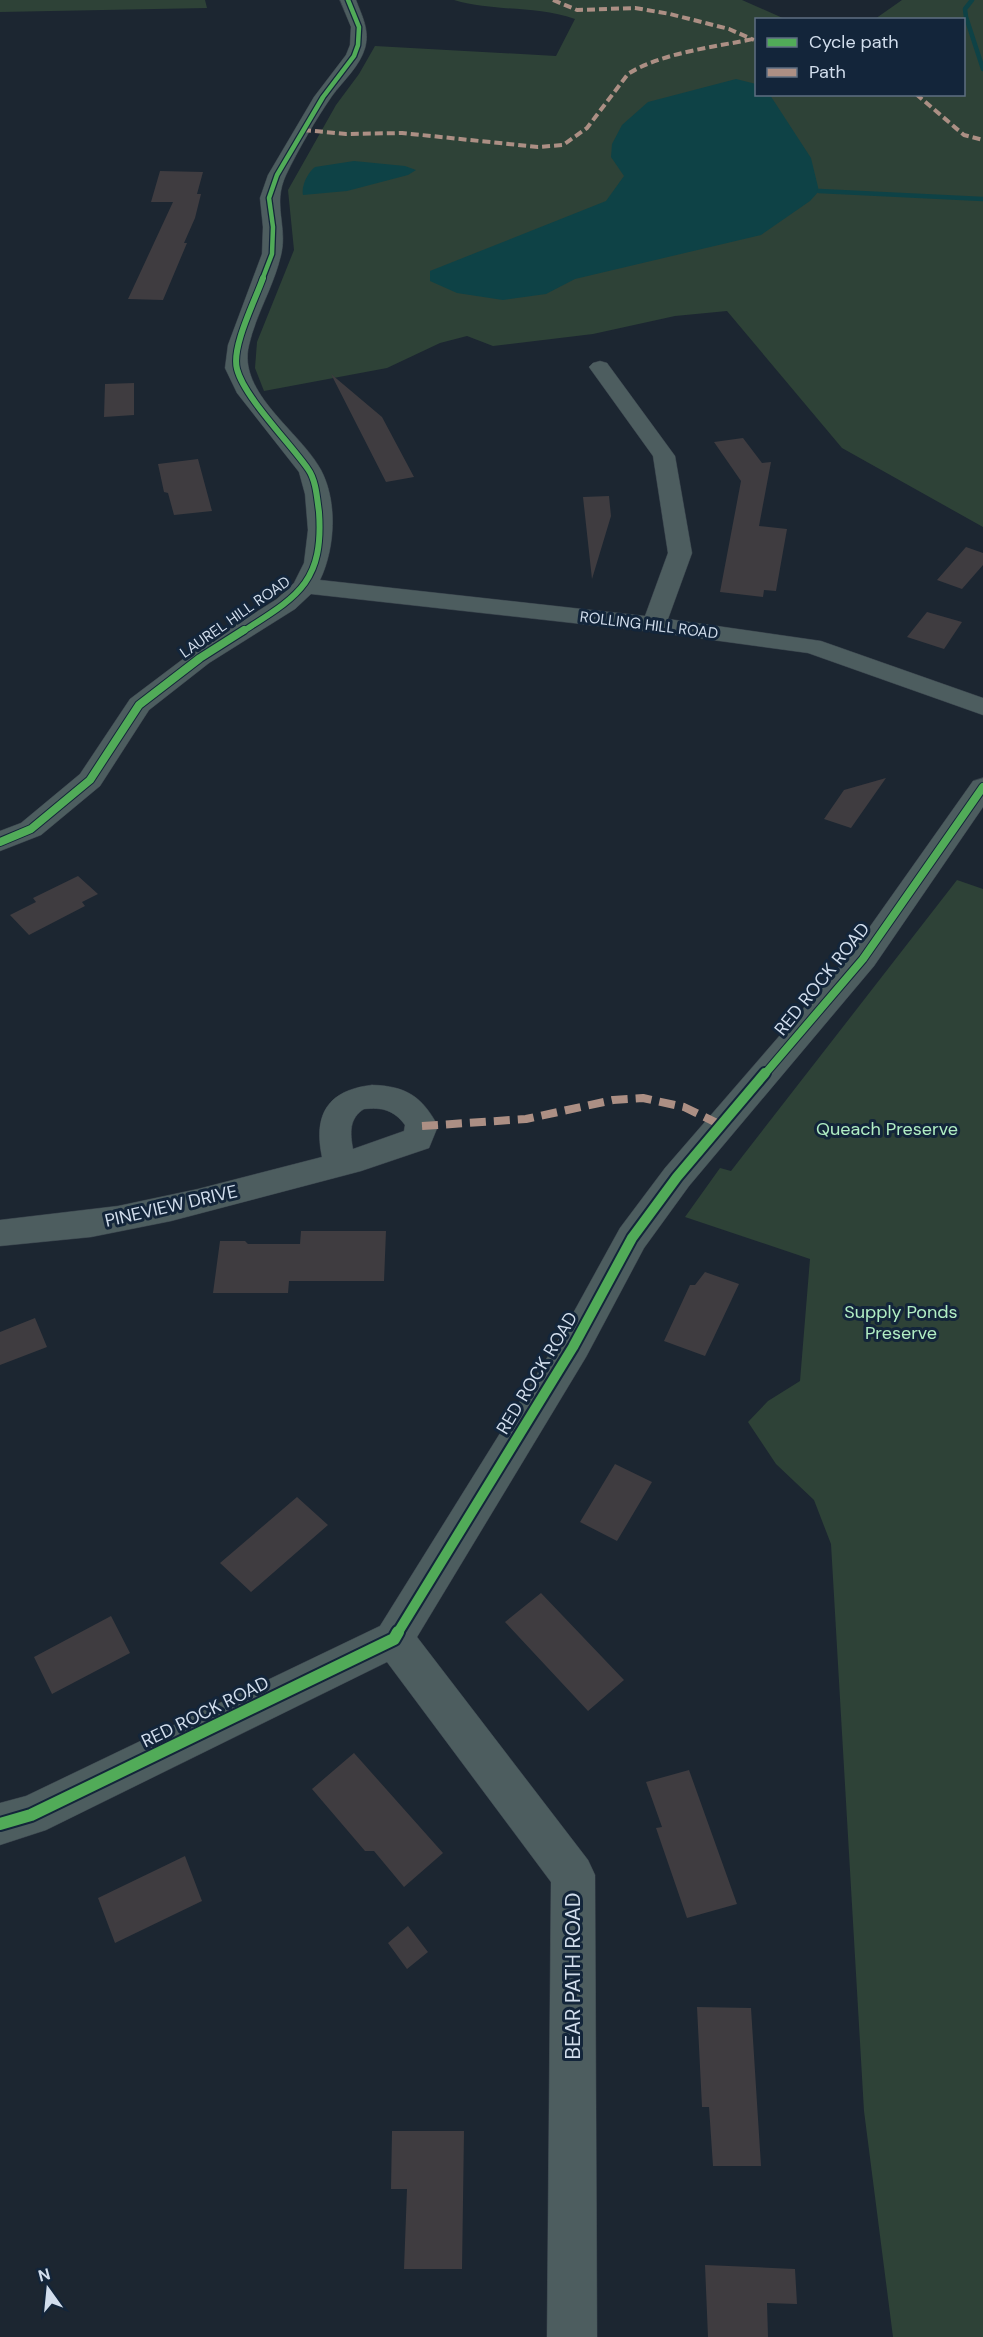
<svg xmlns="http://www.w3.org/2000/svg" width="983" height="2337" font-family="'DM Sans',sans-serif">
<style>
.green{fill:#2e4237}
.water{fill:#0e4246}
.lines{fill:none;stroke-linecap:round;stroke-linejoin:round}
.stream{stroke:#0e4246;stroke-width:4.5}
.building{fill:#3f3c40}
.minor-casing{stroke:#37404a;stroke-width:1}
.minor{fill:#4d5d5f;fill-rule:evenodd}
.quiet-far1{stroke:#ac8f84;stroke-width:4;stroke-dasharray:8 4;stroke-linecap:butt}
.quiet{stroke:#ac8f84;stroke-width:8;stroke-dasharray:16 8;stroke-linecap:butt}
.cycleway-far4-casing{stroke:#13253a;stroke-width:7}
.cycleway-far3-casing{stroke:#13253a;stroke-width:8}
.cycleway-far2-casing{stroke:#13253a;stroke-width:10}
.cycleway-far1-casing{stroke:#13253a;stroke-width:14}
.cycleway-casing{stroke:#13253a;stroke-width:16}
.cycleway-far4{stroke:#51ab58;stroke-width:4.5}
.cycleway-far3{stroke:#51ab58;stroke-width:6}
.cycleway-far2{stroke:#51ab58;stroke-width:8}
.cycleway-far1{stroke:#51ab58;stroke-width:10}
.cycleway{stroke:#51ab58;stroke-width:12}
.labels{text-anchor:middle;stroke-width:6;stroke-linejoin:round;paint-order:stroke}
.far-street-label{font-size:15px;fill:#d2deed;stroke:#13253a}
.street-label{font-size:18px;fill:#d2deed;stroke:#13253a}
.park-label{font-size:18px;fill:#b1eec4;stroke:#13253a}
.near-street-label{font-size:21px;fill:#d2deed;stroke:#13253a}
</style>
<rect width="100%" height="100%" fill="#1c2631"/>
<path class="green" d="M0 0H205L207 8 0 12Z
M454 0H742L785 19 756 20V94H964V20L875 19 902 0H983V527L842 448 727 311 675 316 593 334 493 346 467 336 440 343 387 368 264 391 255 368 257 342 294 250 288 190 336 105 359 74 375 46 556 56 575 19C534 5 495 12 454 0Z
M957 880 983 889V2337H893L864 2111 831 1544 814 1500 776 1464 748 1422 768 1401 800 1381 810 1259 685 1217 720 1168 731 1171Z"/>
<path class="water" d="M736 79 756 84V94L770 95 811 158 819 191 810 201 761 235 575 279 546 294 503 300 457 293 430 281V271L606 201 624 176 611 157 612 144 622 125 648 102Z
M354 161 405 166 416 170 408 175 347 191 303 195C301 186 308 172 315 167Z"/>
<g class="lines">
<path class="stream" d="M972 0 965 9 966 17 983 69
M819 191 983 199"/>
</g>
<path class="building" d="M160 171 203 172 197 194H201L195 218 184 243H187L163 300 128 299 173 202H151Z
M331 374 382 417 414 477 386 482Z
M134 383V415L104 417 105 384Z
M743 438 762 463 771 462 759 526 787 529 776 591 764 590 763 597 720 592 741 481 714 442Z
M198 459 212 511 174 515 168 493 164 492 158 464Z
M609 496 611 516 592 579 583 497Z
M966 547 983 553V565L962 589 937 580Z
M927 612 962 622 944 649 907 637Z
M886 778 851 828 824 819 844 790Z
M78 876 98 894 82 902 85 906 29 935 10 915 36 902 33 898Z
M301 1231H386L384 1281H289L288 1293H213L220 1241H245L248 1244H300Z
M705 1272 739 1284 705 1356 664 1341 690 1285H695Z
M35 1318 47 1347 0 1365V1332Z
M615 1464 652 1482 617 1541 580 1522Z
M297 1497 328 1525 251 1592 220 1563Z
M541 1593 624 1680 588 1711 505 1622Z
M111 1616 130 1653 52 1694 34 1657Z
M354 1753 443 1853 404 1887 374 1851H365L312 1789Z
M689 1770 737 1904 687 1918 656 1828 662 1827 646 1782Z
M185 1856 202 1901 115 1943 98 1898Z
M408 1926 428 1952 407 1969 388 1943Z
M697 2007 751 2008 761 2166H713L709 2107H702Z
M392 2131H464L462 2269H404L407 2189H391Z
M705 2265 795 2269 797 2304 767 2303 768 2337H708Z"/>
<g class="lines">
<g class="minor-casing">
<path id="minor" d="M340 0H356C362 16 370 30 365 48 360 66 343 81 332 96 316 119 298 150 286 175 272 205 288 226 281 255 274 286 256 314 249 345 237 393 300 431 321 470 338 502 335 549 320 580L645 616 668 553 653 456 589 367 593 363 600 361 607 363 675 456 692 553 668 619 821 641 983 698V715L808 653 654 632 311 594 295 609 209 663 149 710 100 786 41 835 0 851V831L21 823 80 774 130 699 191 653 277 599 294 583 304 563 308 530 305 494 299 472 237 393 225 368 228 345 262 254 263 227 260 198 268 175 314 97 346 55 350 45 351 27Z
M983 778V807L874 966 689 1186 644 1248 586 1357 417 1637 588 1860 595 1875 597 2337H547L551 1882 387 1662 46 1830 0 1845V1803L26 1796 380 1626 560 1337 620 1228 665 1168 852 952 973 781Z
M372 1085C407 1086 422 1097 438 1126L429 1148 361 1171 171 1221 91 1237 0 1246V1220L118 1206 198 1189 322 1157C313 1114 328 1090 372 1085ZM364 1109C382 1107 394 1110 405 1125L404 1131 353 1149C350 1133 349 1118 364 1109Z"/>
</g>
<use href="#minor" class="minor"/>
<path class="quiet-far1" d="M553 0 577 10 635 8 670 14 729 29 754 40
M916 94 964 135 983 140
M303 130 346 134 402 133 538 147 563 145 587 128 628 74C660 53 715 47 753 39"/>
<path class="quiet" d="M422 1126 526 1119 613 1100 643 1098 684 1107 723 1126"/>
<g class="cycleway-far4-casing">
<path id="cycleway-far4" d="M262 280 272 254 273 227 269 198 277 175 323 97 354 56 358 45 359 27 348 0"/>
</g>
<g class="cycleway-far3-casing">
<path id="cycleway-far3" d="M242 632C296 597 324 584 319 512 317 498 316 480 308 469 290 443 244 397 237 369 231 347 255 301 263 278"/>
</g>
<g class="cycleway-far2-casing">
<path id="cycleway-far2" d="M0 842 31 829 90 780 139 705 200 658 244 630
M764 1075 863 959 983 787"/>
</g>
<g class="cycleway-far1-casing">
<path id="cycleway-far1" d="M397 1634 573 1347 632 1238 677 1177 765 1073"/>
</g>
<g class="cycleway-casing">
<path id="cycleway" d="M0 1824 31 1815 394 1639 398 1632"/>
</g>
<use href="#cycleway-far4" class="cycleway-far4"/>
<use href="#cycleway-far3" class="cycleway-far3"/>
<use href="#cycleway-far2" class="cycleway-far2"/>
<use href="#cycleway-far1" class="cycleway-far1"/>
<use href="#cycleway" class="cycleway"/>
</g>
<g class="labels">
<g class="far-street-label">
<text transform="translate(235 617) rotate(-35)" y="5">LAUREL HILL ROAD</text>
<text transform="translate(649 625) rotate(7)" y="5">ROLLING HILL ROAD</text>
</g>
<g class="street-label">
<text transform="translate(822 979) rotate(-51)" y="6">RED ROCK ROAD</text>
<text transform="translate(171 1206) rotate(-13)" y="6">PINEVIEW DRIVE</text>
<text transform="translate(537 1373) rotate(-59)" y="6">RED ROCK ROAD</text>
<text transform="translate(205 1712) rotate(-26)" y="6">RED ROCK ROAD</text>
</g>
<g class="park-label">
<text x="887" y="1135">Queach Preserve</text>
<text x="901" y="1318">Supply Ponds<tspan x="901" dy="21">Preserve</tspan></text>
</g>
<g class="near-street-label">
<text transform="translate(573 1976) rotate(-90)" y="7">BEAR PATH ROAD</text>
</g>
</g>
<rect x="755" y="18" width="210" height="78" fill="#13253a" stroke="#5f6f82" stroke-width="1.5"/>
<rect x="767" y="38" width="30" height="9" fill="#51ab58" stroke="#5f6f82" stroke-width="1.5"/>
<text x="809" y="48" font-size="18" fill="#d2deed">Cycle path</text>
<rect x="767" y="68" width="30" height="9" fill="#ac8f84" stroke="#5f6f82" stroke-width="1.5"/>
<text x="809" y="78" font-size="18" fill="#d2deed">Path</text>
<g transform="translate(48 2289) rotate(345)" stroke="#13253a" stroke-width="4.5" paint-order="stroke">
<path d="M0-4.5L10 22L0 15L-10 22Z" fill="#d2deed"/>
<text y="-9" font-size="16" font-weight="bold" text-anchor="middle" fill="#d2deed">N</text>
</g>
</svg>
